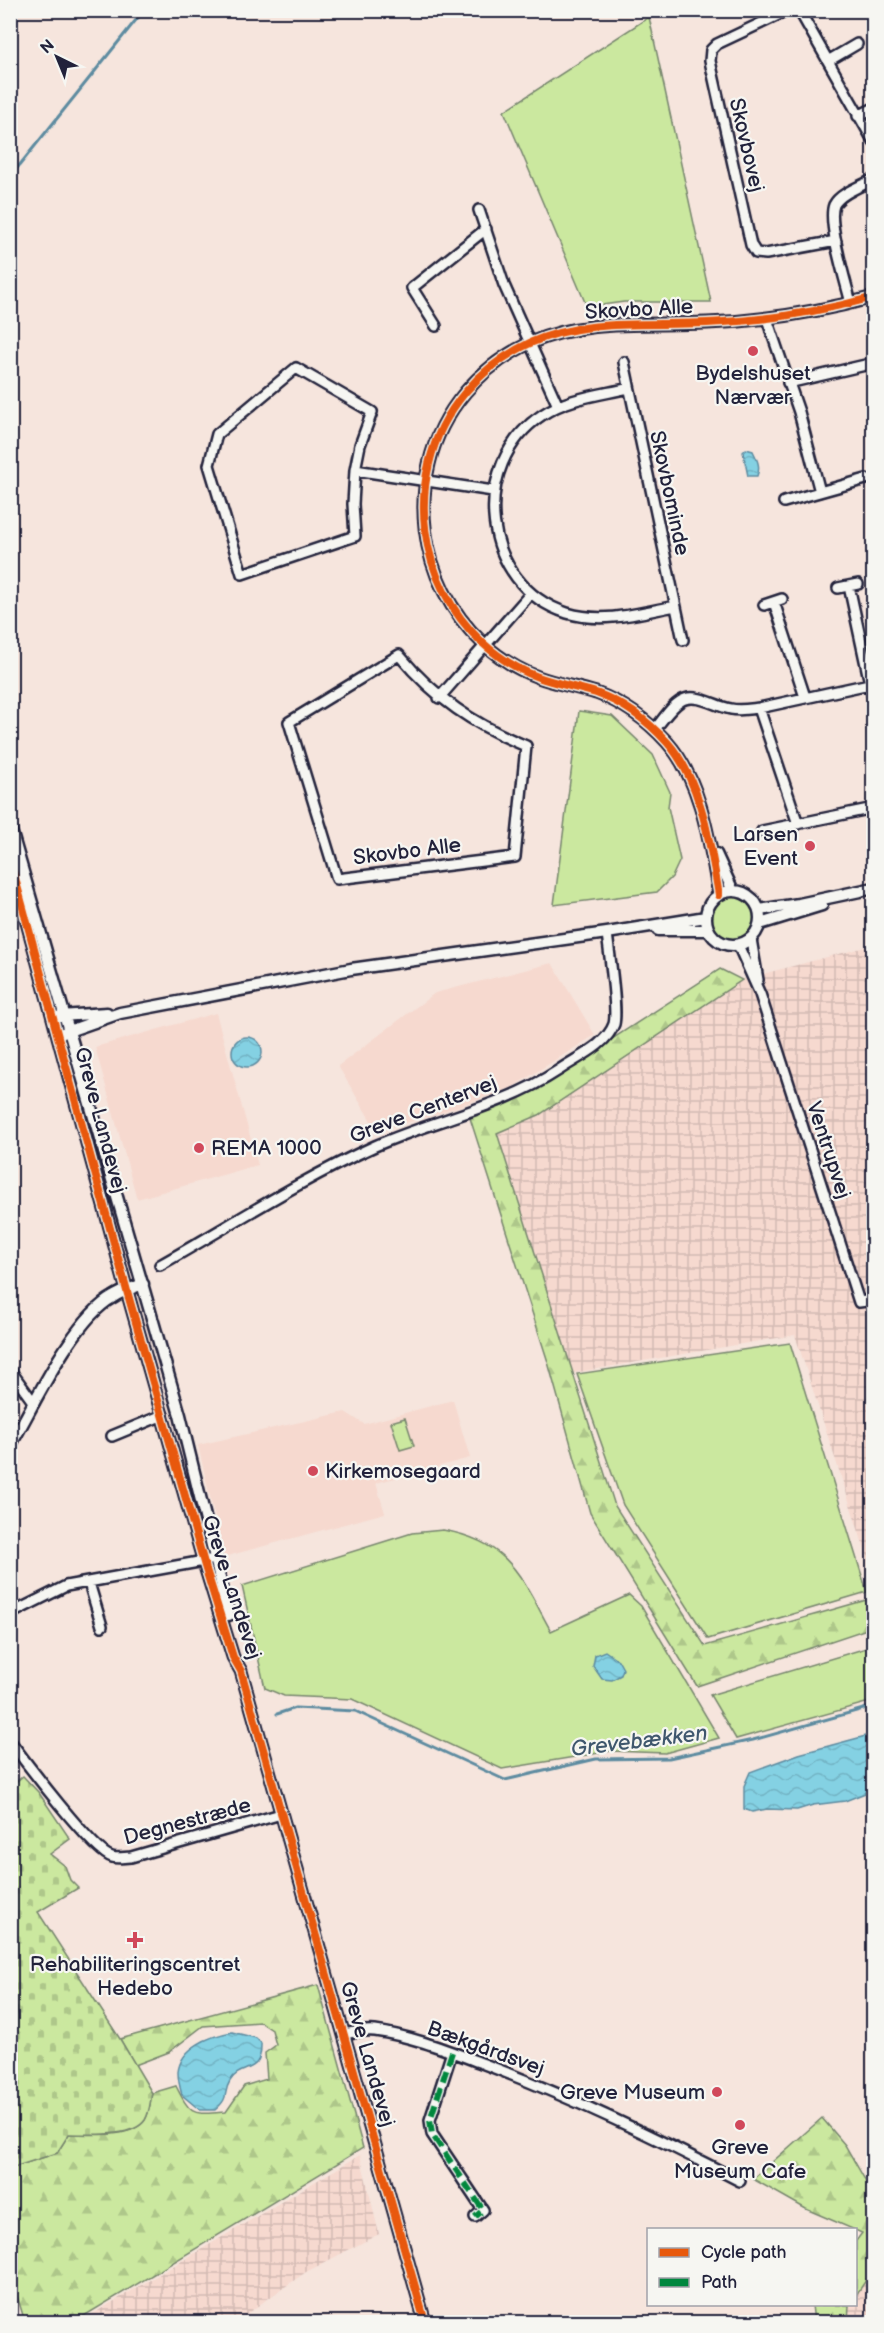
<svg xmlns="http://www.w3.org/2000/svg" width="884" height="2333" font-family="'Balsamiq Sans',sans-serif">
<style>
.built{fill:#f6d9cf}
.industrial{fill:url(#industrial-grid)}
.grass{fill:#cbe89f;stroke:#76856d;stroke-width:1.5}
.forest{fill:url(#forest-firs);stroke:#76856d;stroke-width:1.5}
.cemetery{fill:url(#cemetery-stones);stroke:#76856d;stroke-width:1.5}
.water{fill:url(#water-waves);stroke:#5d8ba0;stroke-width:1.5}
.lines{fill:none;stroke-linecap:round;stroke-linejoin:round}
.stream{stroke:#5d8ba0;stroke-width:3}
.minor-casing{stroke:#22223b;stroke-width:14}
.tertiary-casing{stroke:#22223b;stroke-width:15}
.minor{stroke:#f6f6f2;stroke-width:9}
.tertiary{stroke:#f6f6f2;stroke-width:10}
.quiet{stroke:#00873e;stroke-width:6;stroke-dasharray:12 6;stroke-linecap:butt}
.cycleway-casing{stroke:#f6f6f2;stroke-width:11}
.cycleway{stroke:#e8590c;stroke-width:8}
.poi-dot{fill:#d1495b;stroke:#f6f6f2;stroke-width:2}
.labels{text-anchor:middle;stroke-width:4.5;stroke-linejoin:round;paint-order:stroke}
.street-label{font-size:21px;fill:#22223b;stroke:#f6f6f2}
.poi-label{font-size:21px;fill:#22223b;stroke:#f6f6f2}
.water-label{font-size:22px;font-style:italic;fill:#3f576d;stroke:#f6f6f2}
</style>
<defs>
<pattern id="industrial-grid" width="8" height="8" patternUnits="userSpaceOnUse" patternTransform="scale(1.5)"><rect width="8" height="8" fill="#f6d9cf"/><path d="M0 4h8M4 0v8" fill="none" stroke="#d3bab3"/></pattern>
<pattern id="forest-firs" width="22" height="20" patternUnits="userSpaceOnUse" patternTransform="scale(1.5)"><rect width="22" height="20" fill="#cbe89f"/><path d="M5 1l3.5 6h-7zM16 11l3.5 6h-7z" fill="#aec78a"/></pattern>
<pattern id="cemetery-stones" width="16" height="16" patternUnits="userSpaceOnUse" patternTransform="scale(1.5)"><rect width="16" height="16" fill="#cbe89f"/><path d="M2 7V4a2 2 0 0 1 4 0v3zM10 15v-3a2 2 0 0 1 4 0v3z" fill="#aec78a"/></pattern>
<pattern id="water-waves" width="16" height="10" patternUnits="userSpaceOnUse" patternTransform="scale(1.5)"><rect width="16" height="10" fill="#84d1e3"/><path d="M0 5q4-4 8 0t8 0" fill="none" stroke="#72b3c4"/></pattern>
</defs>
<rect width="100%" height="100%" fill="#f6e5dd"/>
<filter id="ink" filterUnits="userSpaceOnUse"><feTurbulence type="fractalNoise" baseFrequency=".0167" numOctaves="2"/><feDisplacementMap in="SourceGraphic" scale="12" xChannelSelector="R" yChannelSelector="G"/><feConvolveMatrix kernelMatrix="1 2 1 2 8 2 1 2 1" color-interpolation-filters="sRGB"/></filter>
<g filter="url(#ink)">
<path class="built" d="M552 963 595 1035 511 1088 434 1115 377 1131 338 1066 435 993Z
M216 1013 258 1165 137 1199 95 1047Z
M453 1400 470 1458 376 1483 385 1513 224 1557 198 1445 345 1412 364 1424Z"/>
<path class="industrial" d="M873 945V1575L795 1335 573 1373 497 1133 539 1115 744 979Z
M360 2155 379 2234 306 2272 245 2315 249 2322H79Z
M873 2245V2322H839L838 2305 856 2304V2271Z"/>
<path class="grass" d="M649 17 711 302H624L587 307 504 111Z
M579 711 612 716 653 755 670 792 668 807 680 860 672 877 657 892 554 905Z
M709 918a25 25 0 1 1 50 0a25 25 0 1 1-50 0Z
M790 1343 867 1592 708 1639 623 1505 577 1374Z
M405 1418 414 1446 400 1450 391 1422Z
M443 1530C510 1542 521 1577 551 1631L629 1595 641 1606 719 1738 665 1753 611 1751 502 1769 352 1699 284 1696 265 1688 242 1586 412 1533Z
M873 1646V1701L736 1739 710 1695Z"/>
<path class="forest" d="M720 969 742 980 539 1115 497 1133 615 1506 705 1646 870 1599 873 1606V1627L697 1686 590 1513 548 1362 469 1115 538 1087Z
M318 1985 363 2148 74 2322H25L11 2276 10 2168 57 2153 69 2134C89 2134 132 2139 145 2120 150 2112 150 2102 152 2093L176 2086C192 2118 192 2114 226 2112L244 2086 267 2079 265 2053 276 2045 272 2030 260 2022 203 2026 169 2052 135 2065 120 2039Z
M822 2118 845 2145 873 2194V2270L856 2295V2241L862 2233 806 2209 753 2179Z
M812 2305H849L848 2322H814Z"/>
<path class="cemetery" d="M23 1776 39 1793 70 1839 50 1854 65 1866 70 1880 78 1888 38 1912 120 2039 152 2093C150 2102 150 2112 145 2120 133 2138 88 2134 69 2134L57 2153 11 2168 10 1787Z"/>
<path class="water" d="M746 449 753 451C757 459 761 467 757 476H748L743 452Z
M232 1052a15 15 0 1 1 30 0a15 15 0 1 1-30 0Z
M605 1651 618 1660 623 1669 621 1675 612 1680 602 1679 593 1666 595 1655Z
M873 1734V1790L845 1801 813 1805 797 1810 767 1809 752 1812 744 1809V1786L750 1772 799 1754Z
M232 2032 256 2038 261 2043C262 2076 241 2063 230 2081 222 2094 231 2096 215 2110H200L182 2095C180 2088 178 2079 178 2072 181 2047 210 2036 232 2032Z"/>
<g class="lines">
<path class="stream" d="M10 177 144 10
M277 1714 295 1708 355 1711 505 1780 596 1759 669 1758 753 1740 874 1706"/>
<g class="minor-casing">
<path id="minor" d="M789 10 717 44 711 50 710 61 751 245 756 253 766 254 836 241
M799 10 874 142
M828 61 857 44
M858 116 874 108
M479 210 504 285 558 406
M851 303C846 283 827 222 834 205 840 193 862 186 874 179
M767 319 799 412 820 492
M436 326 412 288 486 229
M624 362 683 640
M788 383 874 363
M629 388C600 395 567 398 542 415 468 464 481 586 567 613 604 624 639 613 675 606
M355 470 353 504 355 536 242 574 209 465 217 434 296 368 372 412 360 445 355 470 493 491
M784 502 866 479
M849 586 874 702
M838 588 858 584
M774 602 805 697
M764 605 782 599
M399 655C436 699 473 724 526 746L515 857 337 879 289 722Z
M439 698 531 593
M759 708 798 824
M655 729C663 720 673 703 685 699 699 694 717 707 731 709 740 711 750 709 759 708L874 683
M762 831 874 808
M751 939 758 980
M738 945 760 994 859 1302 874 1300
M160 1265C231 1225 300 1180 375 1146 436 1119 503 1107 559 1070 576 1058 607 1045 614 1024 618 1009 609 952 607 933
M10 1370 34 1403
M112 1436 163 1415
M89 1583 102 1626
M10 1611 14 1612 66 1586 215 1559
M10 1741C24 1760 94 1853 112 1857 117 1859 125 1857 131 1857L281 1814
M344 2034C354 2032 364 2030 375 2031 412 2036 449 2051 484 2064 571 2097 657 2138 740 2181
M452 2052 430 2120 432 2134 483 2210 475 2217"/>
</g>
<g class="tertiary-casing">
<path id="tertiary" d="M10 827 180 1415 229 1615
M716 854 733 891
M10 860 127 1291 204 1563 233 1657 241 1671 425 2322
M706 918a27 27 0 1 1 54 0a27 27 0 1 1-54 0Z
M719 895C710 845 702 781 667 742 647 720 624 703 596 693 577 687 557 684 538 677 453 645 408 551 429 464 441 411 480 366 530 343 586 318 648 326 707 323 763 321 819 312 874 297
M759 910 799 904 874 888
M760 924 822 905
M658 930H709
M60 1016 107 1013
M63 1033 120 1013 351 969 607 933 706 917
M10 1446C34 1405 73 1319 113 1297 122 1291 133 1288 143 1284"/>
</g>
<use href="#minor" class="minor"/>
<use href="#tertiary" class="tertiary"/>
<path class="quiet" d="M452 2052 430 2120 432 2134 483 2210 475 2217"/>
<g class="cycleway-casing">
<path id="cycleway" d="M10 860 127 1291 204 1563 233 1657 241 1671 425 2322
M719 895C710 845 702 781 667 742 647 720 624 703 596 693 577 687 557 684 538 677 453 645 408 551 429 464 441 411 480 366 530 343 586 318 648 326 707 323 763 321 819 312 874 297"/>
</g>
<use href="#cycleway" class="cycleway"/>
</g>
</g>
<g class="poi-dot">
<circle cx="753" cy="351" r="6"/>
<circle cx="810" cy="846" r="6"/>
<circle cx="199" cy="1148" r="6"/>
<circle cx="313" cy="1471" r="6"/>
<path d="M132 1931h6v6h6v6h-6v6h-6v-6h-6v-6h6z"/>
<circle cx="717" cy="2092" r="6"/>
<circle cx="740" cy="2125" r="6"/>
</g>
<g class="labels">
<g class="street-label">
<text transform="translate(747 145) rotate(77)" y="7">Skovbovej</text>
<text transform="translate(639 309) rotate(-3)" y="7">Skovbo Alle</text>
<text transform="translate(670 493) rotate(78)" y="7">Skovbominde</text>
<text transform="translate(407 851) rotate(-7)" y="7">Skovbo Alle</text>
<text transform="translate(423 1109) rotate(-21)" y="7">Greve Centervej</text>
<text transform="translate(101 1120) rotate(75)" y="7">Greve Landevej</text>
<text transform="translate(829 1150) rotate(72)" y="7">Ventrupvej</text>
<text transform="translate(232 1587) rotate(72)" y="7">Greve Landevej</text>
<text transform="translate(187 1821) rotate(-15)" y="7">Degnestræde</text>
<text transform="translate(486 2048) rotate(20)" y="7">Bækgårdsvej</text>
<text transform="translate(368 2054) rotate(74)" y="7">Greve Landevej</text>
</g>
<g class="poi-label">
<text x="753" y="380">Bydelshuset<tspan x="753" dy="24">Nærvær</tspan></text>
<text x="798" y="841" text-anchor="end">Larsen<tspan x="798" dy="24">Event</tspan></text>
<text x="211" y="1155" text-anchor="start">REMA 1000</text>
<text x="325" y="1478" text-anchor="start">Kirkemosegaard</text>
<text x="135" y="1971">Rehabiliteringscentret<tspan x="135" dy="24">Hedebo</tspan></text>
<text x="705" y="2099" text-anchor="end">Greve Museum</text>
<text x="740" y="2154">Greve<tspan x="740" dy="24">Museum Cafe</tspan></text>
</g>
<g class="water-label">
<text transform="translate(639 1740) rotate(-7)" y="8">Grevebækken</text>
</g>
</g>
<rect width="884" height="2333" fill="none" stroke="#f6f6f2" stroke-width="36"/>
<rect x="18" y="18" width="848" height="2297" fill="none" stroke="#22223b" stroke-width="2" filter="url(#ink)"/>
<rect x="647" y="2228" width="210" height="78" fill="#f6f6f2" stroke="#a1a1a9" stroke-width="1.5"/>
<rect x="659" y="2248" width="30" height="9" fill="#e8590c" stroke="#a1a1a9" stroke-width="1.5"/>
<text x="701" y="2258" font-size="18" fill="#22223b">Cycle path</text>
<rect x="659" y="2278" width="30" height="9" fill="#00873e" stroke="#a1a1a9" stroke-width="1.5"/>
<text x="701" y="2288" font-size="18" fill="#22223b">Path</text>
<g transform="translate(57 57) rotate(317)" stroke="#f6f6f2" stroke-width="4.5" paint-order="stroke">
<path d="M0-4.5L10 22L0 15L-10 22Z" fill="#22223b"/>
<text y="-9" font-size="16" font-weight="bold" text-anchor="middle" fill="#22223b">N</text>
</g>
</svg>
